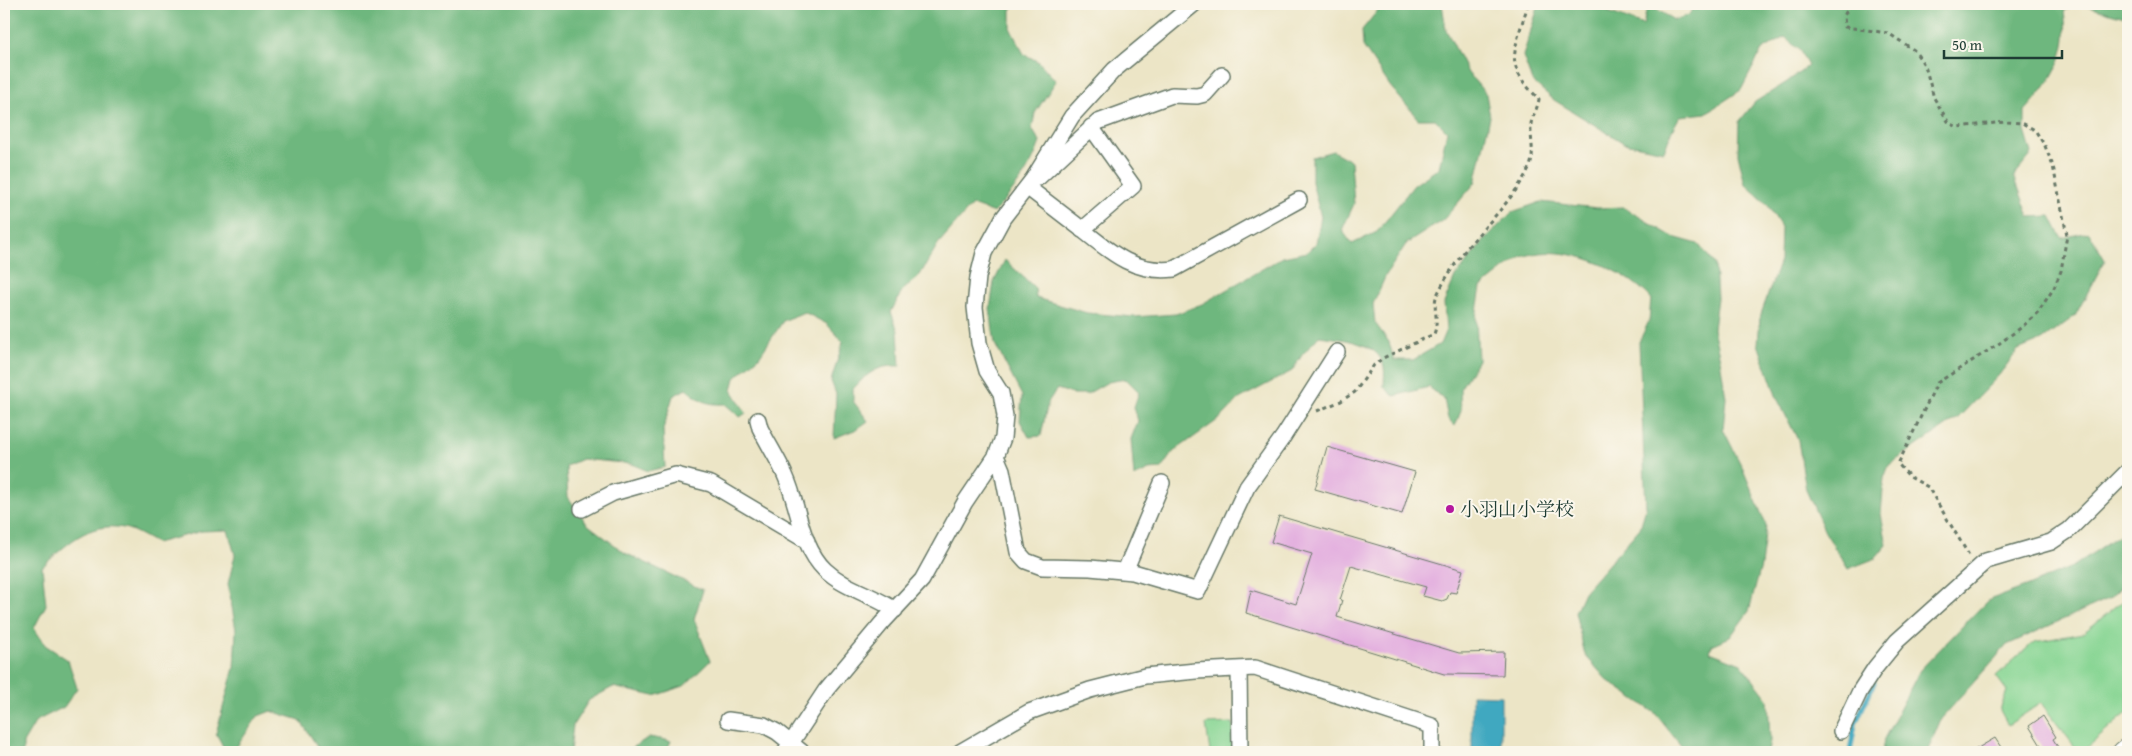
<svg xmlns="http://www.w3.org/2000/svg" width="2132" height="756" font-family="'Gentium Book Plus','Noto Serif JP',serif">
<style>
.green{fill:#89d694;stroke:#548a64}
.forest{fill:#6eb77e;stroke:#467a59}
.water{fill:#40a8c0;stroke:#30727a}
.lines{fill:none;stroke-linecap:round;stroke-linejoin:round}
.stream{stroke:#40a8c0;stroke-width:5}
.building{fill:#e3afdf}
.minor-casing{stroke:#677867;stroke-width:18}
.tertiary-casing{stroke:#677867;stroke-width:21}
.path{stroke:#677867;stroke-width:3;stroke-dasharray:4 4;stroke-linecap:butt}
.minor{stroke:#fff;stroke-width:15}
.tertiary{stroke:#fff;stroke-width:19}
.poi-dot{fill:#b5179e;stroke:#fbf7ec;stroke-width:2}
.labels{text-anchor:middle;stroke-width:4;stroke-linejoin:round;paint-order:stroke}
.poi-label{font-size:19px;fill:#1f3d34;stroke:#fbf7ec;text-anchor:start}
</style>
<rect width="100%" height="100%" fill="#fbf7ec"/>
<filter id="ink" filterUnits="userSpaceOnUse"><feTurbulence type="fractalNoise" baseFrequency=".02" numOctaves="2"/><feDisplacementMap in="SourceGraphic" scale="10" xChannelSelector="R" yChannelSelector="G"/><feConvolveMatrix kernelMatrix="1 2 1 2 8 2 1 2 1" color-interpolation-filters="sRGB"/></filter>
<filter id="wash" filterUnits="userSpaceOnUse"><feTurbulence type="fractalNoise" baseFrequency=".0096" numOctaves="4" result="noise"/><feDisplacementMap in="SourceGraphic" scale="20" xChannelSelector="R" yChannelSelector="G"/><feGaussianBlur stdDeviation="1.12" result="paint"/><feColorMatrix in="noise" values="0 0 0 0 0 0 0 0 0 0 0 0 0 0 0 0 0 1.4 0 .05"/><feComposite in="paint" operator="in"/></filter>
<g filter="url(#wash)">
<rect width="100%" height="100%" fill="#ece5c6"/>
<path class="green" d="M2128 597V712L2082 752H2079L2041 703 2008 725 2000 710 2007 691 1996 676 2034 642 2083 633Z
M1233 723 1234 752H1210L1206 724Z"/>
<path class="forest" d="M4 4H1016L1011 10V30L1024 54 1039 62 1056 81 1035 113 1032 129 1040 142C1030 172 1014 189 994 213L972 205 938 244 920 275 902 291 891 312 898 331 900 366C877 365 868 373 853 389V401L868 421 857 429 834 438 836 394 831 381 843 342 827 324 804 312 783 321 759 357 735 378 732 390 746 413 740 417 725 404C706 405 701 401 686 389L673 396 663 429 665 467 648 471 632 464 582 459 566 466 568 497 587 524 625 553 703 590 694 619 710 661 684 686 654 696 613 687 589 700 573 725 570 752H321L300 720 271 711 258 716 233 752H226L216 733 234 668 236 630 228 584 235 555 228 530 202 531 156 543C146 538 134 530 124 528 88 521 66 545 42 567L46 605 34 628 45 645 68 660 77 688 64 707 36 721 23 743V752H4Z
M1383 4H1442L1446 30 1468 73 1486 94 1490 117 1475 183 1443 220 1406 244 1386 275 1373 304 1375 323 1389 342 1394 360H1413L1440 344 1446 330 1444 303 1455 277 1485 239 1512 212 1541 202 1598 208 1623 207 1673 237 1698 244 1715 264 1717 298 1713 329 1720 359 1726 398 1723 429 1742 467 1766 525 1761 566 1749 611 1730 637 1712 645 1710 652 1741 664 1768 699 1770 741 1768 752H1682V747L1655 713 1607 680 1585 655 1575 612 1584 592 1640 528 1646 508 1639 342 1649 321 1651 298C1623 268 1566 243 1525 256 1516 258 1491 280 1481 287L1476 317 1478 360 1460 389 1461 411 1455 426 1448 419 1444 399 1429 387 1394 396 1384 387C1384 380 1385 373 1384 367 1379 341 1339 339 1319 336L1302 355 1292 371 1239 399 1222 417 1173 452 1161 469 1149 470 1134 477 1131 439 1138 421 1134 407 1139 392 1126 379 1108 382 1087 394H1074L1057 389 1048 402 1041 436 1029 437 1020 421 1022 396 995 344 990 309 994 282 1005 260 1035 288 1036 298 1087 313 1134 317 1176 314 1202 304 1283 257 1307 252 1316 243 1321 217 1312 182V157L1333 151 1351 161 1354 204 1342 230 1352 244 1377 232 1414 185 1439 168 1447 131 1435 119H1418L1390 86 1363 46 1362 30Z
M1539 4H1599L1606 11 1643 25 1648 4 1674 20 1689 15 1695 4H2073L2064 12C2071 54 2052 81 2025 111V131L2032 154 2014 176 2029 217 2051 216 2062 238 2089 232 2105 260 2075 316 2042 340 2018 350 1999 375 1959 417 1889 465 1884 478 1881 514 1887 545 1876 558 1848 569 1825 532 1806 490 1798 440 1777 398 1758 344 1760 317 1780 261 1781 227 1767 204 1745 184 1738 154 1739 122 1755 102 1787 82 1808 66 1800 51 1785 37 1762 50 1741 90 1706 113 1680 116 1671 132 1664 151 1624 143 1554 100 1532 81 1523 56Z
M2078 4H2128V18Z
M2128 529V580L2110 598 2007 645 1941 719 1927 752H1882L1884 739 1920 670 1987 601 2028 586 2074 566Z
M649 737 671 741 666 752H626Z"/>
<path class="water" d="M1472 695 1501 696V752H1472Z"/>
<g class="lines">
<path class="stream" d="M1850 752 1855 724 1874 683"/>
</g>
<g id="blocks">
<path class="building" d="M1327 447 1415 472 1402 514 1315 489Z
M1279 516 1463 570 1456 593 1450 592 1447 599 1442 601 1423 596 1426 587 1351 566 1340 600H1342L1337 617 1459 653 1504 652 1503 675 1444 674 1246 613 1251 590 1296 604 1312 554 1271 542Z
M2043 716 2056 737 2053 739 2061 752H2045L2029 726Z
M1995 738 2004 752H1971Z"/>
</g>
</g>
<g filter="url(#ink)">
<use href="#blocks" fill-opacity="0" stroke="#677867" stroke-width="1"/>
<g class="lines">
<g class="minor-casing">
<path id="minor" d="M1038 178 1098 122 1172 95 1197 96 1205 94 1222 75
M1027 187C1044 200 1062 214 1079 227 1109 251 1133 274 1174 269L1299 200
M1082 230 1133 186 1091 127
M758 420 760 428C768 444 778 459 785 475 799 505 800 546 825 570 845 589 872 594 895 610
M996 456 1002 470 1018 552 1026 561 1042 567 1090 568 1133 572 1198 591 1247 487 1283 437 1337 352
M582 509 613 493 676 475 711 484 807 541
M1125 571 1162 483
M1239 669 1240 752
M728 720 764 725 777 732 802 752
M1841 731 1860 691 1875 668 1897 641 1986 561 2051 542 2069 530 2128 471
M785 752 826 690 882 623 922 580 965 502 996 456 1003 438 1005 416 1001 393 987 371 979 343 975 307 978 277 984 253 1003 218 1033 179 1072 116 1114 70 1194 4
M960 752 1029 712 1090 690 1145 676 1196 671 1255 668 1432 726V752"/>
</g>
<g class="tertiary-casing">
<path id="tertiary" d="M2122 752 2128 747"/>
</g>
<path class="path" d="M1850 4 1844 16 1845 27 1888 33 1914 50 1925 66 1934 98 1949 123 1958 127 2005 122 2022 123 2035 130 2045 146 2053 166 2067 235 2061 271 2054 288 2038 312 2022 327 1997 345 1937 383 1898 464 1910 477 1928 487 1970 557
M1317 411 1341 401 1355 392 1374 365 1383 358 1434 334C1440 319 1431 304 1438 293 1446 277 1456 262 1467 248 1489 221 1515 198 1530 166 1535 153 1530 138 1531 124 1532 116 1538 108 1539 99 1530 90 1520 80 1516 68 1510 52 1524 20 1528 4"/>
<use href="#minor" class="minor"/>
<use href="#tertiary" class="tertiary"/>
</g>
</g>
<circle class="poi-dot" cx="1450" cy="509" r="5"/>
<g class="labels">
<g class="poi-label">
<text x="1460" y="516">小羽山小学校</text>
</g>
</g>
<rect width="2132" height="756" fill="none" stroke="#fbf7ec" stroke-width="20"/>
<path d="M1944 50v8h118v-8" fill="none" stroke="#1f3d34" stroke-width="2.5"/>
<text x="1952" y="50" font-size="15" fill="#1f3d34" stroke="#fbf7ec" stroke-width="4" paint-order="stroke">50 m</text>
</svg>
